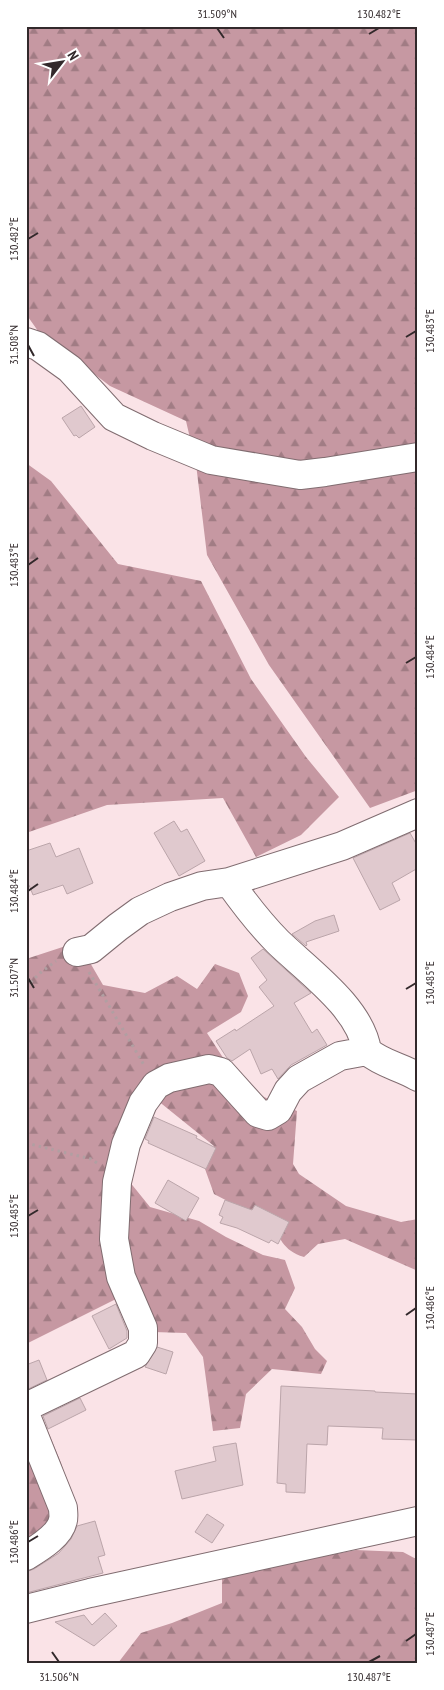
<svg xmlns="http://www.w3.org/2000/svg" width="444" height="1690" font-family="'PT Sans Narrow',sans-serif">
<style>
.forest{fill:url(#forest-firs)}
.building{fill:#e0c9ce;stroke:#bba5aa}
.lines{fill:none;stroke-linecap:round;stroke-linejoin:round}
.minor-casing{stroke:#806c70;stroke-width:30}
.path{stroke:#b19fa2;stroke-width:3;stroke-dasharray:2.5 4;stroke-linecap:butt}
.minor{stroke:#fff;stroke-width:28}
.ticks{fill:none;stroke:#32292b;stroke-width:2}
.neatline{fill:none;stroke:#32292b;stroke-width:2}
.ticks-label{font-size:12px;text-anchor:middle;fill:#32292b}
</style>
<defs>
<pattern id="forest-firs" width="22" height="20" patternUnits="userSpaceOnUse" patternTransform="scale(1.25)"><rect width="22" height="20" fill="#c698a2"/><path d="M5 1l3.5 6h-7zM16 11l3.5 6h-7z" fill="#a17c84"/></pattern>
</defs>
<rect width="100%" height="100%" fill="#fae3e7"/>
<path class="forest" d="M26 26H418V790L370 808 269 665 207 555 196 464 186 421 110 386 38 331 26 314Z
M26 463 51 481 118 564 201 581 251 679 306 757 339 797 301 835 256 857 223 798 107 805 26 833Z
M78 942 103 985 145 993 177 976 197 989 215 964 239 973 248 996 241 1012 207 1033 231 1070 264 1097 297 1111 293 1164 299 1174 346 1206 401 1222 418 1219V1271L345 1239 318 1244 304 1257C282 1250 280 1238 270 1218L239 1207 214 1194 205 1169 214 1146 152 1096 129 1181 150 1207 199 1221 226 1237 263 1255 285 1260 295 1288 285 1309 302 1327 315 1349 327 1361 321 1374 272 1369 246 1394 240 1428 213 1431 203 1357 186 1333 153 1332 132 1291 26 1344V959Z
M26 1402 41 1414 61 1463 77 1513 42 1541 26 1551Z
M356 1550 403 1552 418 1560V1664H110L118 1663 141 1633 172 1623 222 1603V1576Z"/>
<path class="building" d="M81 406 95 427 79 438 76 435 74 436 62 418Z
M174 821 181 832 187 829 205 861 179 876 154 833Z
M410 833 418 847V868L392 883 400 900 380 910 353 858Z
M50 843 56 857 79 848 93 883 67 894 63 885 33 895 29 885 26 886V851Z
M334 915 339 931 306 942 307 945 306 946 292 934 315 921Z
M263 949 311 993 294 1003 312 1033 317 1029 327 1045 291 1065 278 1079 272 1069 261 1074 250 1049 232 1061 227 1058 216 1041 235 1029 236 1031 274 1006 259 987 267 980 251 958Z
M154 1117 197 1136 196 1138 216 1148 206 1169 148 1143 149 1141 145 1139Z
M168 1180 199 1198 186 1221 155 1203Z
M225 1200 252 1210 255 1205 289 1222 278 1244 271 1240 269 1243 237 1228 220 1223 223 1217 219 1215Z
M116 1304 127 1331V1338L109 1349 92 1316Z
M157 1347 173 1352 166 1374 145 1367Z
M39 1360 47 1380 26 1390V1365Z
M281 1386 375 1391V1392L418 1394V1440L382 1439 383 1428 328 1426 327 1445 307 1444 305 1493 286 1492V1484L277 1483Z
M80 1398 86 1410 48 1429 43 1416Z
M236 1443 243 1485 182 1499 175 1471 216 1461 213 1447Z
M207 1514 224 1525 212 1543 195 1532Z
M95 1521 105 1555 98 1557 103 1573 26 1593V1572L34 1569 59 1553 71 1539 77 1526Z
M105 1613 117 1626 94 1646 55 1622 84 1615 92 1625Z"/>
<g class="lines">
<g class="minor-casing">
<path id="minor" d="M26 342 38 346 70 369 114 417 153 436 211 460 300 475 325 472 418 457
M229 882 342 846 418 813
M77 952 91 949 118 927 140 911 170 897 202 886 229 882C244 903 260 924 278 942 308 971 361 1008 367 1051 384 1065 400 1066 418 1077
M26 1407 136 1354 143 1343V1328L121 1277 114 1239 117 1182 126 1144 143 1103 156 1085 169 1078 209 1069 221 1072 258 1113 268 1116 278 1110 288 1091 299 1079 340 1056 367 1051
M26 1416 63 1508C63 1511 64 1517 63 1520 60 1536 39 1548 26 1556
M26 1609 90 1593 418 1521"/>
</g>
<path class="path" d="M89 972 144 1065
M26 987 40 973 56 961
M26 1143 91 1159 97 1163"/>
<use href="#minor" class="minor"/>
</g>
<path class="ticks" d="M217 28 224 38M369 34 379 28M28 239 38 233M406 337 416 331M28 345 34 356M28 565 38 558M406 663 416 657M28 891 38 884M28 978 34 988M406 989 416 983M28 1216 38 1210M406 1315 416 1308M28 1542 38 1536M406 1641 416 1634M52 1652 59 1662M369 1662 380 1656"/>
<rect width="444" height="1690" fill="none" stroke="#ffffff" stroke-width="55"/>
<g transform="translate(62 62) rotate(59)" stroke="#ffffff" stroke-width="4" paint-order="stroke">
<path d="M0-4L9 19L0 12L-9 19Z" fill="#32292b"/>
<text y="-8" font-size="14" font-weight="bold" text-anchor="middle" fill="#32292b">N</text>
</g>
<rect x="28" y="28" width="388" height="1634" class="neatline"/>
<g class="ticks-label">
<text x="217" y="18">31.509°N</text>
<text x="379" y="18">130.482°E</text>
<text transform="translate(14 239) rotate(-90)" y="4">130.482°E</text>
<text transform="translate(430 331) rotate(-90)" y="4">130.483°E</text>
<text transform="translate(14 345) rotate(-90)" y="4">31.508°N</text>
<text transform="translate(14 565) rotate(-90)" y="4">130.483°E</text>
<text transform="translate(430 657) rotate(-90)" y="4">130.484°E</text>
<text transform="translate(14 891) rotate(-90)" y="4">130.484°E</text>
<text transform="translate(14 978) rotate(-90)" y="4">31.507°N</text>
<text transform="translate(430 983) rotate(-90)" y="4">130.485°E</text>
<text transform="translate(14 1216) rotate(-90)" y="4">130.485°E</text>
<text transform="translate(430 1308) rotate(-90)" y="4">130.486°E</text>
<text transform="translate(14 1542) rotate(-90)" y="4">130.486°E</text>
<text transform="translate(430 1634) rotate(-90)" y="4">130.487°E</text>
<text x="59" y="1681">31.506°N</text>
<text x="369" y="1681">130.487°E</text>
</g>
</svg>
